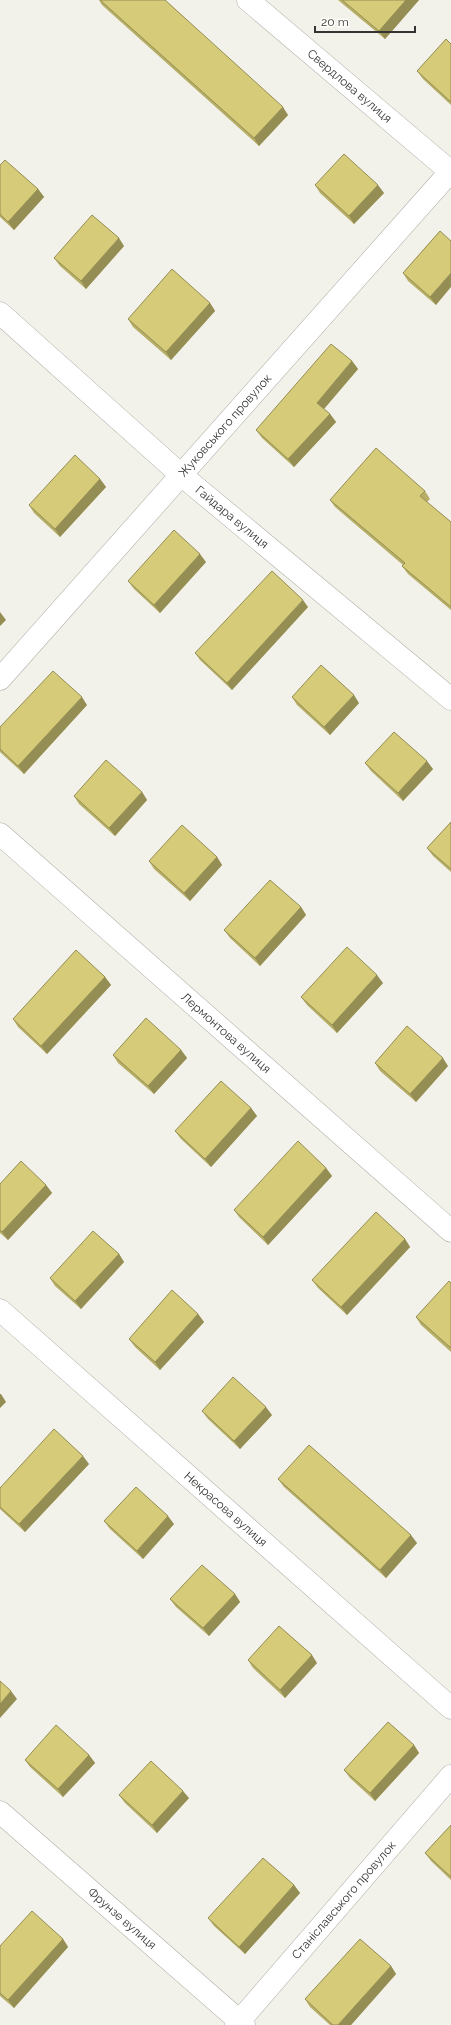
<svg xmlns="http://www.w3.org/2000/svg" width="451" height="2025" font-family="Raleway,sans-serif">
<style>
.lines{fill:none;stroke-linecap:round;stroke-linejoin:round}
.minor-casing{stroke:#aeada6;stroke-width:23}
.minor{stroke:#fff;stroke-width:22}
.wall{fill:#b7af67}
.shaded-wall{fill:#958e54}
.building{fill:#d5cb78;stroke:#958e54}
.labels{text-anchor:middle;stroke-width:3;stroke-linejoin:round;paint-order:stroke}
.street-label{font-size:12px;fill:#353432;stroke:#fffefa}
</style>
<rect width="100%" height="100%" fill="#f2f1ea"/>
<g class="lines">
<g class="minor-casing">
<g id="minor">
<path id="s1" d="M248 0 451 172"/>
<path id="s2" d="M0 313 180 474 451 699"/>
<path id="s3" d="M0 679 451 171"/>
<path id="s4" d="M0 834 451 1231"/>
<path id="s5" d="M0 1310 451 1708"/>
<path id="s6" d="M0 1812 244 2025"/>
<path id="s7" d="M236 2025 451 1776"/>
</g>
</g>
<use href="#minor" class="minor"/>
</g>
<path class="wall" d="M99 0H165L288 115 259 146 102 5Z
M338 0H419L385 39Z
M451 44V105L423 79 417 71Z
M0 165 38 189 44 197 14 230 0 217Z
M315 185 384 193 354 224 320 193Z
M440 231 436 305 408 281 403 273Z
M124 246 86 289 60 266 54 258Z
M210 303 215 311 171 360 133 327 128 319Z
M352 361 358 369 324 409 330 414 336 422 294 467 262 438 256 430Z
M100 479 106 487 60 537 34 513 29 505Z
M425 491 430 499 427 502 451 522V610L408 574 402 566 403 565 335 507 330 500Z
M206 562 160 613 134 589 128 581Z
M308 607 232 690 200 660 195 653Z
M292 697 359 703 330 735 297 705Z
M87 705 24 774 0 752V727Z
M365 763 433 769 403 801 371 771Z
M142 792 147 800 115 836 79 804 74 796Z
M451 822V872L433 856 427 848Z
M217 857 222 865 190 901 154 869 149 861Z
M301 907 306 915 260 966 230 938 224 930Z
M105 977 111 985 47 1054 18 1027 13 1019Z
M383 983 337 1033 307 1005 301 997Z
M181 1050 187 1058 154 1094 118 1063 113 1055Z
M375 1063 448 1066 416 1102 380 1071Z
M251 1108 257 1116 211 1167 181 1139 175 1131Z
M326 1168 332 1176 268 1245 239 1217 234 1210Z
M0 1184 46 1185 52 1193 8 1240 0 1233Z
M405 1239 410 1247 347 1315 318 1288 312 1280Z
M119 1254 124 1262 81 1309 55 1286 50 1278Z
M451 1283V1352L421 1325 416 1317Z
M198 1314 204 1322 160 1370 135 1347 129 1339Z
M202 1411 272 1415 240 1449 208 1419Z
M89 1464 25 1532 0 1509V1488Z
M278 1479 417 1543 386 1578 284 1487Z
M104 1521 174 1524 143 1559 110 1529Z
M235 1594 240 1602 209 1636 176 1607 170 1599Z
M248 1660 317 1663 285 1698 253 1668Z
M414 1745 419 1753 375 1801 350 1778 344 1770Z
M89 1755 95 1763 63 1797 30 1767 25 1760Z
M119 1795 189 1798 157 1833 125 1803Z
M451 1825V1880L431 1861 425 1853Z
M294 1885 300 1893 245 1954 214 1926 208 1918Z
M63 1939 68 1947 14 2008 0 1996V1946Z
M391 1966 396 1974 351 2025H330L310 2007 305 1999Z"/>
<path class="shaded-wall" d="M406 0H419L385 39 379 31Z
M283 107 288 115 259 146 254 138Z
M378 185 384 193 354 224 349 216Z
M38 189 44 197 14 230 8 222Z
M119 238 124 246 86 289 81 281Z
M451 273V287L436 305 430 297Z
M210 303 215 311 171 360 166 352Z
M352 361 358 369 323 410 317 403Z
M330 414 336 422 294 467 288 459Z
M100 479 106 487 60 537 55 529Z
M200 554 206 562 160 613 154 605Z
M303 600 308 607 232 690 227 683Z
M0 612 6 620 0 626Z
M354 695 359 703 330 735 324 727Z
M82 697 87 705 24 774 18 766Z
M427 761 433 769 403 801 398 793Z
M142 792 147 800 115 836 109 828Z
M217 857 222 865 190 901 184 893Z
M301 907 306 915 260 966 255 958Z
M377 975 383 983 337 1033 332 1025Z
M105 977 111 985 47 1054 41 1046Z
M181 1050 187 1058 154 1094 148 1086Z
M443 1058 448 1066 416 1102 410 1094Z
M251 1108 257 1116 211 1167 205 1159Z
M326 1168 332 1176 268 1245 263 1237Z
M46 1185 52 1193 8 1240 2 1232Z
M405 1239 410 1247 347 1315 341 1307Z
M119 1254 124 1262 81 1309 75 1301Z
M198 1314 204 1322 160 1370 155 1362Z
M0 1394H1L6 1402 0 1408Z
M266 1407 272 1415 240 1449 234 1441Z
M83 1456 89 1464 25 1532 19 1524Z
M168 1516 174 1524 143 1559 137 1551Z
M411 1535 417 1543 386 1578 380 1570Z
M235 1594 240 1602 209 1636 203 1628Z
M312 1655 317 1663 285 1698 280 1690Z
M11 1691 17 1699 0 1718V1704Z
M414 1745 419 1753 375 1801 370 1793Z
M89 1755 95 1763 63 1797 58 1789Z
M183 1791 189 1798 157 1833 152 1825Z
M294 1885 300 1893 245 1954 239 1947Z
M63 1939 68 1947 14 2008 8 2000Z
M391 1966 396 1974 351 2025H338Z"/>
<path class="building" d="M100 0H165L283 107 254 138Z
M342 0H406L379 31Z
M446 39 451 44V102L417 71Z
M344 154 378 185 349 216 315 185Z
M5 160 38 189 8 222 0 214V165Z
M92 215 119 238 81 281 54 258Z
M440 231 451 241V273L430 297 403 273Z
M172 269 210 303 166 352 128 319Z
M331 344 352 361 317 403 330 414 288 459 256 430Z
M376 448 425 491 420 496 451 522V607L402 566 405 563 330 500Z
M75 455 100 479 55 529 29 505Z
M174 530 200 554 154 605 128 581Z
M272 571 303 600 227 683 195 653Z
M321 665 354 695 324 727 292 697Z
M53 671 82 697 18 766 0 749V727Z
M394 732 427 761 398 793 365 763Z
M106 760 142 792 109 828 74 796Z
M451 822V869L427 848Z
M182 825 217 857 184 893 149 861Z
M270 880 301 907 255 958 224 930Z
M347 947 377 975 332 1025 301 997Z
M76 950 105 977 41 1046 13 1019Z
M146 1018 181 1050 148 1086 113 1055Z
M407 1026 443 1058 410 1094 375 1063Z
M221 1081 251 1108 205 1159 175 1131Z
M298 1141 326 1168 263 1237 234 1210Z
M21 1161 46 1185 2 1232 0 1230V1184Z
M376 1212 405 1239 341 1307 312 1280Z
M93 1231 119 1254 75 1301 50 1278Z
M449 1281 451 1283V1348L416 1317Z
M172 1290 198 1314 155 1362 129 1339Z
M233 1377 266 1407 234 1441 202 1411Z
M54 1429 83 1456 19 1524 0 1507V1488Z
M309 1445 411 1535 380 1570 278 1479Z
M136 1487 168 1516 137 1551 104 1521Z
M202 1565 235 1594 203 1628 170 1599Z
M279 1626 312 1655 280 1690 248 1660Z
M0 1681 11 1691 0 1704Z
M388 1722 414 1745 370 1793 344 1770Z
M56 1725 89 1755 58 1789 25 1760Z
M151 1761 183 1791 152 1825 119 1795Z
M451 1825V1877L425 1853Z
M263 1858 294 1885 239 1947 208 1918Z
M32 1911 63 1939 8 2000 0 1993V1946Z
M360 1939 391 1966 338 2025H333L305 1999Z"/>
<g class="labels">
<g class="street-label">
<text dy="4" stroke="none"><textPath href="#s1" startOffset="133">Свердлова вулиця</textPath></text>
<text dy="4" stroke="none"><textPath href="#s3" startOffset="339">Жуковського провулок</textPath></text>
<text dy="4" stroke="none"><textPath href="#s2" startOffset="309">Гайдара вулиця</textPath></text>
<text dy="4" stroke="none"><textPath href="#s4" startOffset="301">Лермонтова вулиця</textPath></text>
<text dy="4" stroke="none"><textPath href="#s5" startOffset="301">Некрасова вулиця</textPath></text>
<text dy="4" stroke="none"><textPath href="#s7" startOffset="165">Станіславського провулок</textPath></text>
<text dy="4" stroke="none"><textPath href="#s6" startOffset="162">Фрунзе вулиця</textPath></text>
</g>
</g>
<path d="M315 26v6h100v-6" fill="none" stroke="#353432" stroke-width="2"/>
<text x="321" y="26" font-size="12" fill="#353432" stroke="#fffefa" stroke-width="3" paint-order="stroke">20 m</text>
</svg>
